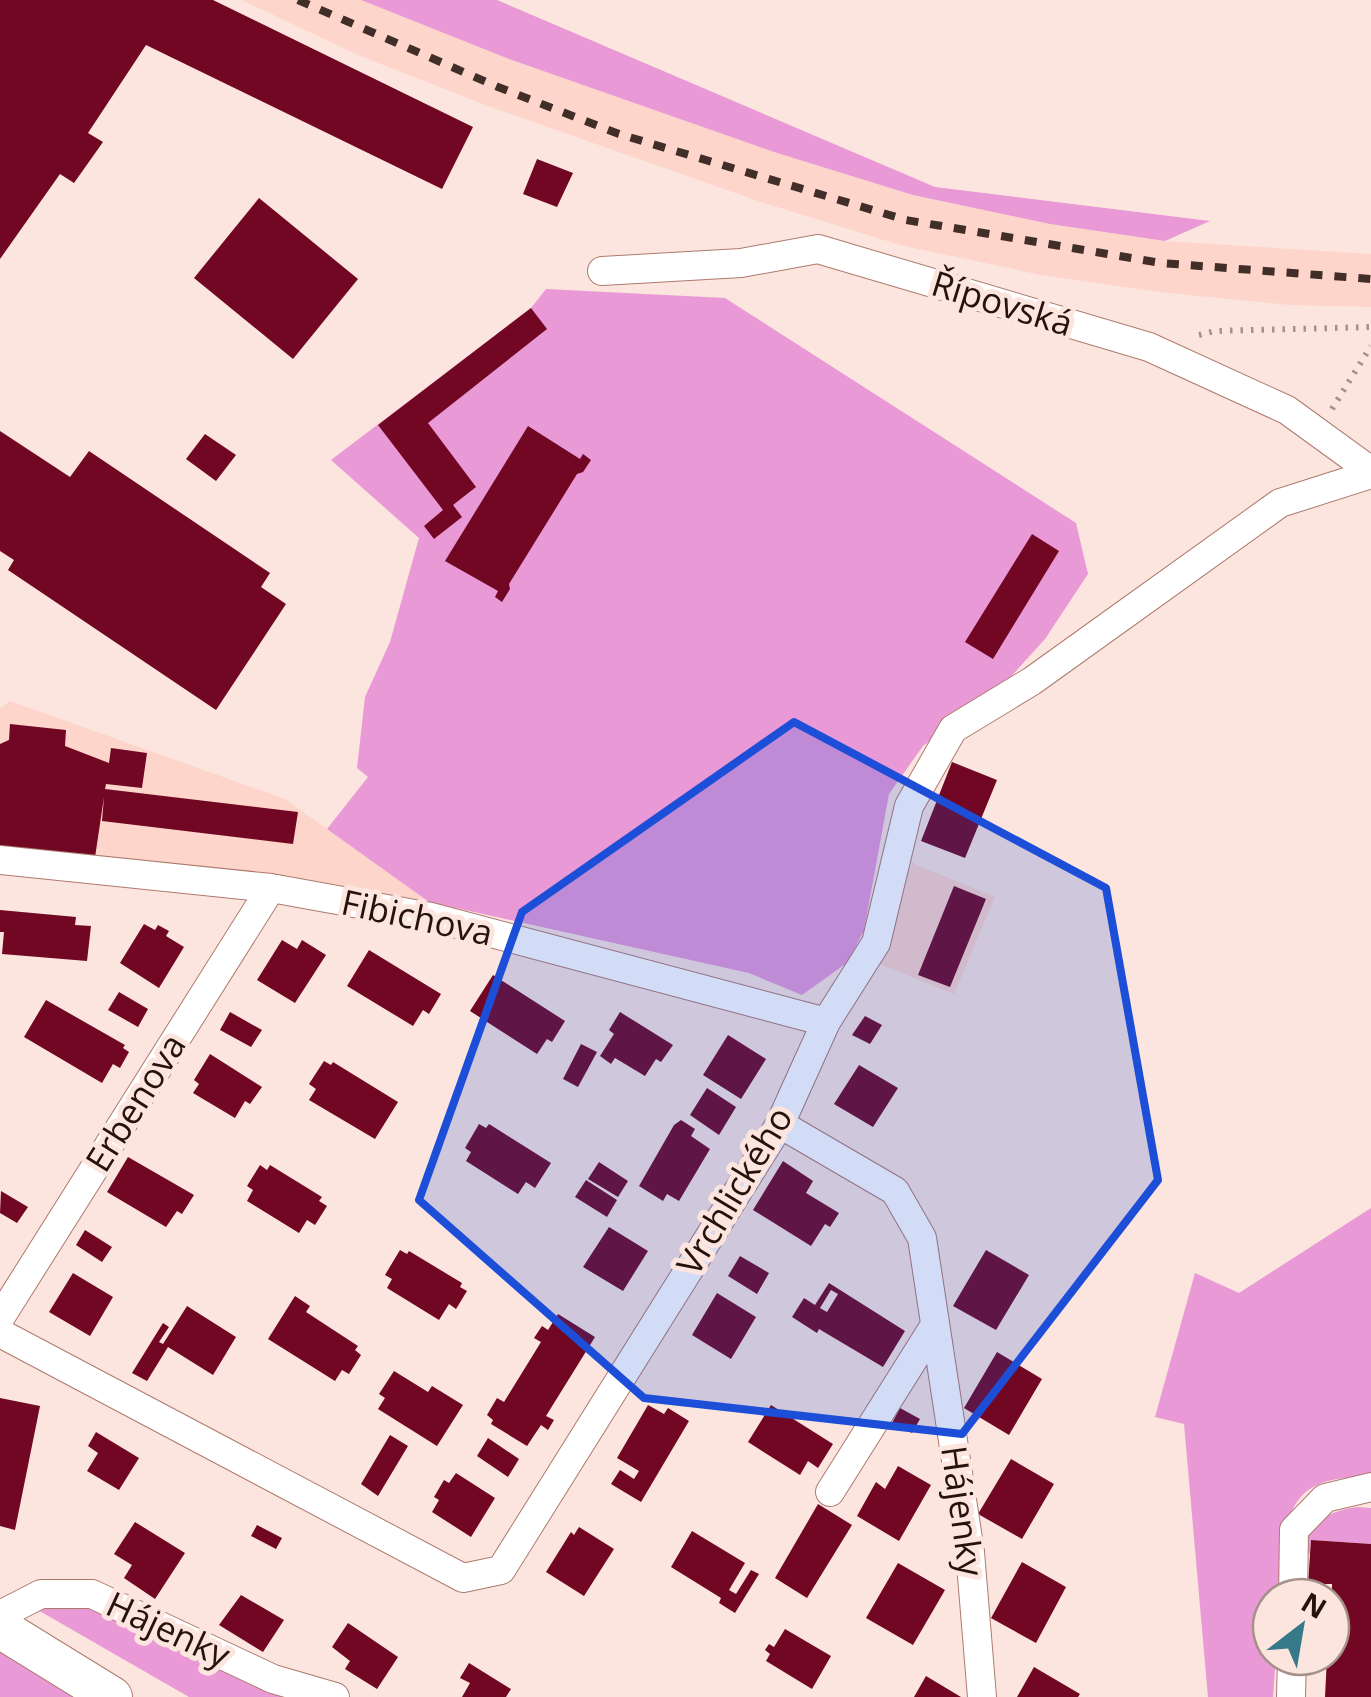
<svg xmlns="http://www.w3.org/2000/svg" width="1371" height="1697" font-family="'Open Sans',sans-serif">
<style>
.built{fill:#fdd5ca}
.green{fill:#e899d6}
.building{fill:#710723;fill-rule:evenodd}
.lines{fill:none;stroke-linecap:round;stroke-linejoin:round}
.minor-casing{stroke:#ae7a6d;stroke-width:30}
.secondary-casing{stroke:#ae7a6d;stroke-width:42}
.path{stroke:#a6908a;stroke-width:6;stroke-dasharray:2.5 8;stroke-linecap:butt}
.minor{stroke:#fff;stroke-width:28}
.secondary{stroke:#fff;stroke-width:40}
.rail{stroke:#422e28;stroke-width:8;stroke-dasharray:12 12;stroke-linecap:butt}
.marked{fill:#1d4ed8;fill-opacity:0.2;stroke:#1d4ed8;stroke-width:8;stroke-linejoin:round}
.labels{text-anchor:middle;stroke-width:10;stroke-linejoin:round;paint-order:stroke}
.street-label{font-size:35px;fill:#26120d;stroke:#fce5de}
</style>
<rect width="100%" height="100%" fill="#fce5de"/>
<path class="built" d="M242 0H361L509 59 774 152 913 195 1050 224 1165 241 1371 254V307L1290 305 1159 292 1041 275 900 245 758 201 491 107 360 56Z
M10 701 285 799 429 902 431 917 0 860V708Z
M912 863 995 897 954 994 874 962Z"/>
<path class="green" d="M361 0H497L935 187 1210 221 1165 241 1050 224 913 195 774 152 509 59Z
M546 289 725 298 1076 523 1088 574 1045 639 998 691 923 746 889 794 864 930 848 962 802 995 749 973 429 902 327 829 368 777 357 768 365 697 390 642 419 538 331 460 531 308Z
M1371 1208V1478C1279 1472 1285 1527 1280 1597H1271V1657H1276L1273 1697H1208L1184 1424 1155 1417 1195 1273 1239 1293Z
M1357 1507 1371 1508V1544L1311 1540 1310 1554 1301 1552C1311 1523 1327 1511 1357 1507Z
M92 1594 335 1697H189L24 1602Z
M0 1632 77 1697H0Z"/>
<path class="building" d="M0 0H213L473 127 442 189 146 45 88 133 103 142 74 183 60 174 0 259Z
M537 159 573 173 557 207 523 194Z
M259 198 358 279 293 359 194 278Z
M531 308 547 329 428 423 476 487 453 505 462 517 434 539 424 526 443 510 378 425Z
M528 426 580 459 583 454 591 460 583 472 577 474 509 584 510 589 502 602 495 597 498 591 445 561Z
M0 431 70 477 89 451 270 573 261 587 286 604 216 710 8 570 14 560 0 551Z
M205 434 236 455 216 481 186 459Z
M1032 534 1059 551 993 659 965 642Z
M10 724 66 730 65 746 109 763 111 748 147 753 142 788 106 784 105 789 298 812 293 844 102 821 104 797 94 864 0 855V744L9 740Z
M952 762 997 780 965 858 921 841Z
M954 886 986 899 950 987 918 975Z
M0 910 76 917 75 925 91 926 87 961 2 954 4 932H0Z
M144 924 155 930 158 925 169 931 166 936 184 947 159 988 120 963Z
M282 940 297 949 302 940 326 955 295 1003 257 980Z
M369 950 441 994 429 1014 423 1010 413 1026 347 986Z
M493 975 565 1021 552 1042 547 1039 537 1054 470 1011Z
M119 992 148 1009 138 1027 108 1010Z
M46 1000 125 1045 123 1048 129 1052 120 1068 113 1064 102 1083 24 1037Z
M230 1012 262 1030 251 1047 220 1030Z
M620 1012 673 1045 661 1062 656 1059 645 1076 615 1058 611 1064 600 1056 614 1034 609 1030Z
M865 1016 882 1025 870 1044 852 1035Z
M728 1035 766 1059 741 1099 703 1075Z
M581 1044 597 1052 578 1087 563 1079Z
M210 1054 262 1087 250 1104 245 1101 235 1118 193 1093 199 1084 194 1080Z
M324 1061 331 1065 333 1062 398 1102 375 1139 309 1100 316 1089 309 1084Z
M859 1065 898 1088 873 1127 834 1104Z
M707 1088 736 1107 719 1135 690 1115Z
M681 1120 695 1129 691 1136 710 1149 679 1201 667 1194 663 1201 639 1186 674 1125Z
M479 1124 486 1128 489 1124 551 1163 535 1188 526 1182 518 1194 466 1161 471 1152 465 1148Z
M128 1157 194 1195 182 1214 177 1211 166 1227 107 1192Z
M783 1161 813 1181 806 1193 839 1213 830 1227 825 1224 811 1246 753 1210Z
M599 1162 628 1181 618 1197 588 1179Z
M260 1165 267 1170 270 1165 322 1197 319 1201 327 1206 315 1225 307 1220 299 1233 247 1201 253 1190 247 1186Z
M586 1180 617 1200 607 1217 575 1197Z
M1 1191 28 1207 17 1223 0 1213Z
M609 1227 648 1251 623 1291 583 1267Z
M85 1230 112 1247 102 1262 76 1245Z
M400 1250 407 1254 409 1251 462 1283 460 1287 467 1291 456 1309 449 1304 439 1320 387 1288 392 1279 385 1275Z
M986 1250 1029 1275 996 1330 953 1306Z
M740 1256 769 1273 757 1294 728 1276Z
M73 1273 113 1297 90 1336 49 1312Z
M829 1283 905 1331 883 1367 819 1329 817 1333 792 1317 804 1298 815 1305ZM831 1290 838 1294 827 1312 820 1308Z
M717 1293 756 1317 731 1359 692 1335Z
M295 1296 310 1306 306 1312 358 1346 355 1350 361 1355 349 1374 342 1370 335 1381 268 1339Z
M187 1306 236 1337 213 1375 168 1347 147 1381 132 1373 163 1323 169 1327 159 1342 163 1344Z
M558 1314 595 1337 546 1416 554 1420 548 1430 541 1425 527 1446 491 1424 493 1420 487 1415 497 1398 504 1402 541 1342 534 1338 542 1326 548 1330Z
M997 1352 1042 1379 1009 1435 964 1408Z
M394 1371 428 1392 432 1386 463 1405 437 1446 378 1409 385 1398 379 1394Z
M0 1398 40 1406 15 1530 0 1526Z
M648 1405 664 1414 668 1408 689 1421 641 1502 611 1484 620 1470 634 1479 639 1471 617 1458Z
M771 1405 833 1444 818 1468 808 1461 800 1475 748 1442Z
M900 1408 920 1419 912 1433 892 1423Z
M96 1432 139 1458 119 1490 87 1471 98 1453 88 1446Z
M390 1435 408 1446 378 1496 361 1484Z
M488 1438 519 1459 508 1477 477 1456Z
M1011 1459 1054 1484 1022 1539 978 1514Z
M898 1466 931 1485 899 1541 857 1516 876 1482 885 1489Z
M456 1473 495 1498 471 1537 432 1512 439 1500 434 1497 444 1480 449 1483Z
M818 1504 852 1525 807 1598 775 1578Z
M135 1522 185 1553 155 1599 124 1578 132 1565 114 1554Z
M257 1525 282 1538 276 1549 251 1536Z
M579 1527 614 1549 584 1596 546 1572 571 1532 574 1535Z
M692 1531 745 1563 729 1590 736 1594 751 1570 759 1574 735 1613 719 1603 721 1598 671 1567Z
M1311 1540 1371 1544V1697H1325L1327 1657H1331L1332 1584H1308Z
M1022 1562 1066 1587 1036 1643 991 1618Z
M898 1563 945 1590 913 1645 866 1618Z
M241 1595 284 1620 263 1652 219 1625Z
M348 1623 398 1657 377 1689 345 1669 350 1661 332 1647Z
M785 1629 831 1656 812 1689 766 1661 770 1654 765 1650 769 1644 774 1647Z
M469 1663 511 1689 506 1697H462L470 1683 460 1678Z
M1034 1667 1080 1694 1078 1697H1017Z
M926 1676 961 1697H914Z"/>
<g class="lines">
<g class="minor-casing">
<path id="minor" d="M602 271 741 263 818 249 1149 347 1287 410 1371 471
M0 860 271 888 431 917 826 1022
M780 1124 895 1191 922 1238 970 1552 982 1697
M0 1318 271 888
M0 1333 463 1578 501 1570 780 1124 826 1022 876 943 909 806 953 729 1032 681 1280 503 1371 474
M830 1492 935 1325
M1293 1597 1294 1530 1325 1498 1371 1487
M0 1615 41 1594H92L273 1679 335 1697
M1291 1697 1292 1657"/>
</g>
<g class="secondary-casing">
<path id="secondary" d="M0 1628 112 1697"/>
</g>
<path class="path" d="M1199 335 1215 331 1371 327
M1332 409 1371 346"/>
<use href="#minor" class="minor"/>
<use href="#secondary" class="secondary"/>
<path class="rail" d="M298 0 498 87 619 134 906 220 1161 263 1371 279"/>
</g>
<path class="marked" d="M794 722 1106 888 1158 1180 962 1434 644 1398 419 1200 522 912Z"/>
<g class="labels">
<g class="street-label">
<text transform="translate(1002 304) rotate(17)" y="12">Řípovská</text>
<text transform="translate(417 918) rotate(12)" y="12">Fibichova</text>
<text transform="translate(136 1103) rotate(-58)" y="12">Erbenova</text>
<text transform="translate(735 1191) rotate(-59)" y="12">Vrchlického</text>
<text transform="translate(962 1511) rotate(82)" y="12">Hájenky</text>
<text transform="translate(168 1630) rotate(25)" y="12">Hájenky</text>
</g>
</g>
<g transform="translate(1301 1627) rotate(31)"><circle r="48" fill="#fce5de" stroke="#a6918a" stroke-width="2.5"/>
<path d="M0-8L18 38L0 25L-18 38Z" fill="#367a8a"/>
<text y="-15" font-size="28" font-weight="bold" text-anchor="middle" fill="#26120d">N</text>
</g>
</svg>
